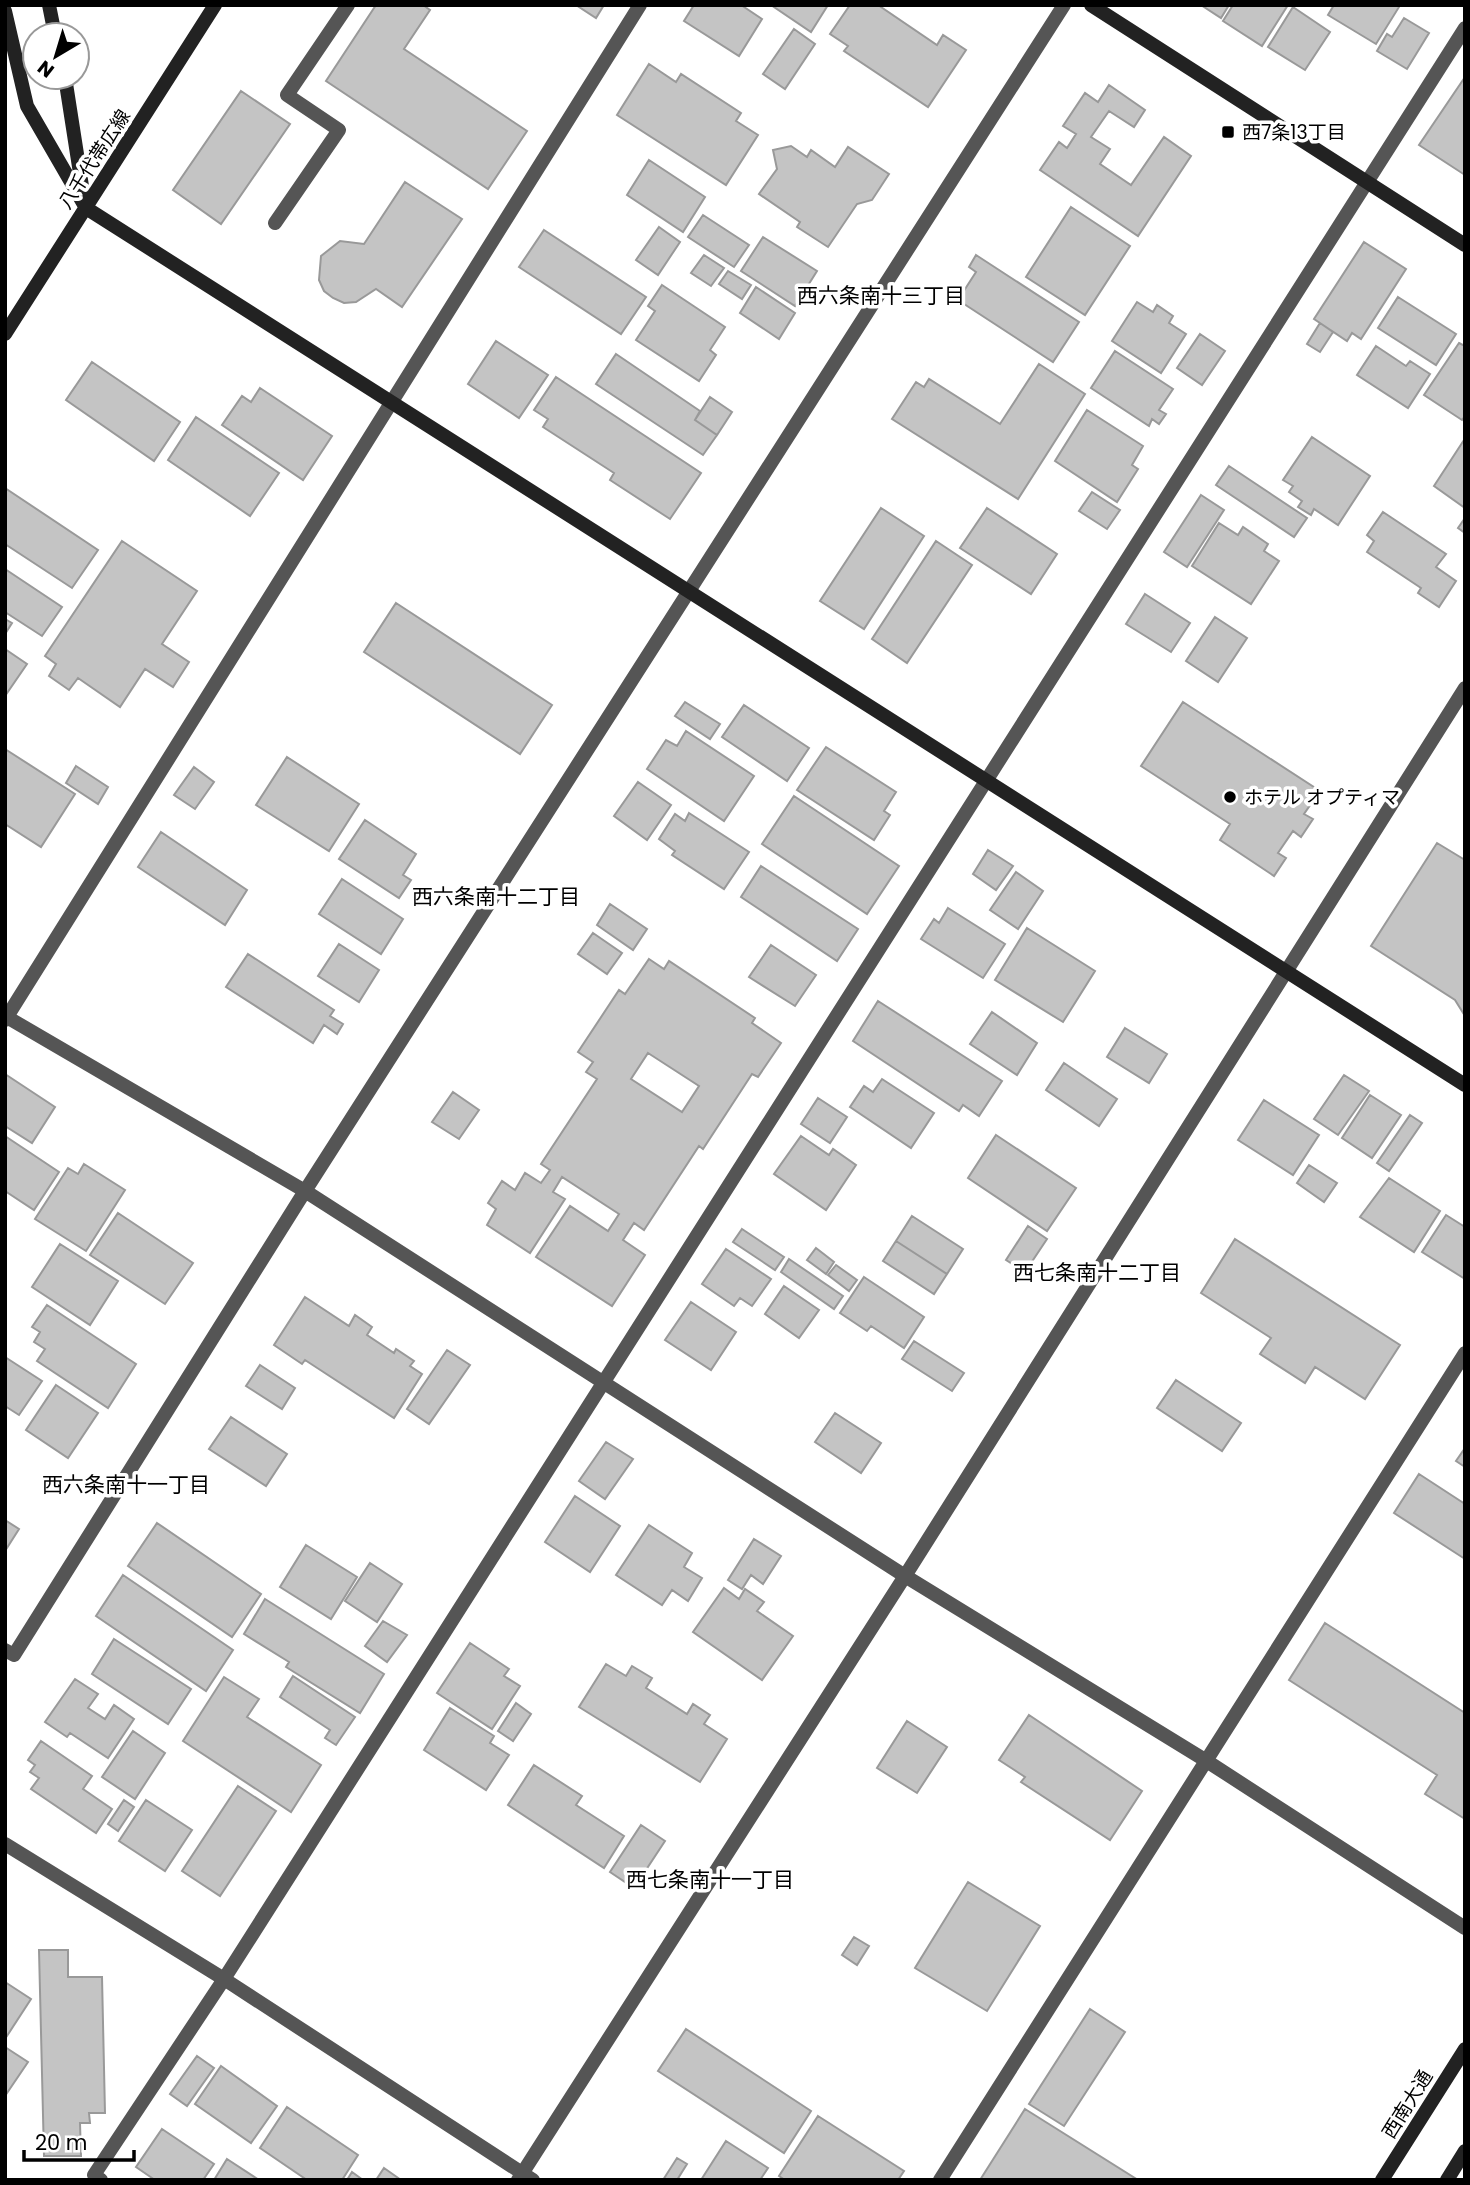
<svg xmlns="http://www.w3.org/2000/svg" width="1470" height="2185" font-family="Poppins,'Noto Sans JP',sans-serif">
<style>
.building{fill:#c4c4c4;stroke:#999;stroke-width:2;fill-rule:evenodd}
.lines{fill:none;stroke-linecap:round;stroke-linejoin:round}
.lane{stroke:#555;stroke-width:14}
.street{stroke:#555;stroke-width:14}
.secondary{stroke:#222;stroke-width:14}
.poi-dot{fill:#000;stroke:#fff;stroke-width:2.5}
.labels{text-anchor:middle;stroke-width:7;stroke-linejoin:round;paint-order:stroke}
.poi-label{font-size:19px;fill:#000;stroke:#fff;text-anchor:start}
.street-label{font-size:19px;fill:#000;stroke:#fff}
.neighbourhood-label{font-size:21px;fill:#000;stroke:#fff}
</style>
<rect width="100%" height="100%" fill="#fff"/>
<path class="building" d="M376 5H423L430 10 404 49 527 131 488 189 326 81Z
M576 5H604L596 18Z
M694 5H741L762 19 739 56 684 21Z
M771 5H828L811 32Z
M850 5H878L937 45 943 35 966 50 928 107 844 51 848 46 830 34Z
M1201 5H1229L1221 18Z
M1233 5H1288L1262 46 1223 21Z
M1334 5H1397L1399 7 1376 44 1328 15Z
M1293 7 1330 32 1305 70 1268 47Z
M1404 18 1429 33 1407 69 1377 51 1387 34 1392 37Z
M794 29 815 44 785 89 763 74Z
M649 64 676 82 681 74 741 113 736 121 758 135 726 185 617 115Z
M1465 77V175L1419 145Z
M1109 85 1145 110 1134 127 1109 111 1091 137 1110 149 1100 164 1131 185 1164 137 1191 156 1138 236 1040 170 1059 142 1067 148 1076 134 1063 126 1085 93 1098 102Z
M241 91 290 124 221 224 173 190Z
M791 146 807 157 811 150 835 167 848 147 889 174 872 200 857 204 828 247 797 227 800 222 759 194 777 169 773 150Z
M649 160 705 197 683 232 627 195Z
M405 182 462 219 402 307 376 289 356 302 344 303 333 298 324 291 319 280 321 256 340 241 364 244Z
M1071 207 1130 246 1085 315 1026 277Z
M703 215 749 245 734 267 688 237Z
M659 227 680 242 658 275 636 260Z
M544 230 646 297 621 334 519 267Z
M763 237 817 271 795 306 741 271Z
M1364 242 1406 269 1361 339 1352 333 1347 341 1314 319Z
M704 255 724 268 711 286 691 273Z
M976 255 1079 322 1053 362 958 300 976 272 969 267Z
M728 271 751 285 742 299 719 284Z
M662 285 725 327 710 350 716 355 699 381 636 340 655 311 648 306Z
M756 287 795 313 779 339 740 313Z
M1398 297 1456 334 1436 365 1378 328Z
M1137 302 1153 312 1157 305 1173 316 1169 323 1186 334 1161 373 1112 341Z
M1320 323 1333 332 1320 352 1307 344Z
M1200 334 1225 351 1202 385 1177 368Z
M496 341 548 375 519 418 468 384Z
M1459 343 1465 346V416L1462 420 1424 395Z
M1376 346 1406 366 1410 361 1430 374 1408 408 1357 375Z
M1115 351 1173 389 1159 410 1166 414 1159 424 1152 419 1149 426 1091 388Z
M616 354 700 411 695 420 717 435 703 455 596 384Z
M92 362 180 422 154 461 66 400Z
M1039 364 1085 394 1018 499 892 419 916 382 924 387 929 379 1000 424Z
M556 377 701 473 670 519 610 480 614 473 543 427 548 419 534 410Z
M260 388 332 436 303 480 222 425 242 396 251 402Z
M710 397 732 412 717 435 695 420Z
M1087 410 1143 446 1132 465 1138 469 1117 502 1055 461Z
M196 417 279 473 250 516 168 460Z
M1312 437 1370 476 1338 525 1314 509 1311 515 1298 507 1302 501 1289 492 1293 486 1283 480Z
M1464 440H1465V508L1434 486Z
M1229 466 1307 518 1294 537 1216 485Z
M5 488 98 550 72 588 5 544Z
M1092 492 1120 510 1107 529 1079 511Z
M1201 495 1224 510 1187 567 1164 552Z
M881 508 924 536 864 629 820 601Z
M987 508 1057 554 1031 594 960 548Z
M1383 512 1446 554 1436 567 1456 581 1439 607 1418 593 1421 588 1367 552 1374 541 1367 535Z
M1465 518V533L1458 528Z
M1219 523 1238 535 1243 527 1268 544 1264 551 1279 561 1251 604 1192 566Z
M122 541 197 591 162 644 189 662 173 687 145 669 120 707 78 678 69 690 49 676 56 664 45 656Z
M936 541 972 565 907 663 872 639Z
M5 569 62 607 42 636 5 612Z
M1145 594 1190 623 1171 652 1126 624Z
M396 603 552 705 520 754 364 652Z
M1215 617 1247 638 1218 682 1186 661Z
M5 619 12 623 5 634Z
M5 649 27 664 5 696Z
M685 702 720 724 710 739 675 716Z
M1183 702 1320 791 1304 814 1313 819 1301 837 1293 831 1278 853 1286 858 1274 876 1220 840 1230 824 1141 766Z
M744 705 809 748 787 781 722 737Z
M686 731 754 776 724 821 647 769 666 740 677 746Z
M826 747 896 792 884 811 890 815 874 840 797 790Z
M5 749 75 794 41 847 5 824Z
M287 757 359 804 329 851 256 805Z
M76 766 108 787 98 804 66 783Z
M194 767 214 782 195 809 174 795Z
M638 782 671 805 647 840 614 816Z
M794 796 899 866 867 914 762 844Z
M689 813 749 852 724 889 672 855 675 851 659 839 675 814 685 821Z
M365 820 416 854 403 875 411 880 399 898 339 859Z
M161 832 247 890 225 925 138 867Z
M1437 843 1465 860V1016L1455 1000 1371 946Z
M988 850 1013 866 996 890 973 874Z
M761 866 858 929 837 961 741 897Z
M1016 872 1043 891 1018 929 990 910Z
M342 879 403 919 381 954 319 914Z
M610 904 647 929 633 950 597 925Z
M948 908 1005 944 983 978 921 939 934 919 939 923Z
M1027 928 1095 971 1063 1022 995 980Z
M593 933 622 953 607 974 578 954Z
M339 944 379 970 359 1002 318 976Z
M771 945 816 975 795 1006 749 977Z
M248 954 334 1010 330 1016 343 1024 337 1034 324 1025 313 1043 226 987Z
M649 959 664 969 669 961 755 1018 752 1023 781 1043 758 1077 752 1074 703 1149 699 1146 644 1230 634 1223 623 1240 645 1255 612 1306 536 1257 570 1206 608 1231 619 1214 562 1177 553 1192 565 1199 530 1253 487 1225 496 1209 488 1203 502 1181 515 1190 525 1173 541 1183 550 1170 541 1164 597 1079 586 1072 593 1062 578 1052 619 990 625 994ZM648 1053 699 1086 682 1112 631 1079Z
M878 1001 1002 1081 979 1116 963 1105 959 1111 853 1041Z
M992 1012 1037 1043 1017 1075 970 1044Z
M1125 1028 1167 1054 1149 1083 1107 1057Z
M1064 1063 1117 1099 1099 1126 1046 1090Z
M5 1074 55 1107 32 1143 5 1126Z
M1344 1075 1369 1091 1338 1135 1314 1119Z
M882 1079 934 1113 911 1148 850 1107 864 1086 873 1092Z
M453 1092 479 1110 459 1139 432 1122Z
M1370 1095 1401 1115 1372 1158 1342 1138Z
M818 1098 847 1117 830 1143 801 1124Z
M1264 1100 1319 1135 1293 1175 1238 1140Z
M1410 1115 1422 1123 1389 1171 1377 1163Z
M996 1135 1076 1188 1047 1231 968 1178Z
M5 1136 59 1172 34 1210 5 1191Z
M801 1136 829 1155 833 1149 856 1165 826 1210 774 1174Z
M84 1164 125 1190 86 1251 35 1219 68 1168 78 1174Z
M1309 1165 1337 1183 1324 1202 1297 1183Z
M1389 1178 1440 1211 1414 1252 1360 1217Z
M118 1213 193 1263 165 1304 90 1255Z
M1446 1215 1465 1227V1279L1422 1252Z
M912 1216 963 1249 947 1274 896 1241Z
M1028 1226 1047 1239 1025 1272 1006 1260Z
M742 1229 784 1257 775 1270 733 1242Z
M1235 1239 1400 1345 1365 1399 1315 1367 1305 1383 1260 1354 1271 1338 1201 1293Z
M896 1241 947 1274 934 1294 883 1261Z
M60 1244 118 1281 90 1325 32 1287Z
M816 1248 834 1262 826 1274 807 1260Z
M726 1249 771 1279 752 1306 740 1298 734 1306 702 1284Z
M789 1259 843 1296 834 1309 781 1272Z
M836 1265 857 1280 849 1291 828 1275Z
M864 1277 924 1317 904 1348 871 1326 867 1331 840 1313Z
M784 1286 819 1310 799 1338 765 1314Z
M305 1297 349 1326 355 1315 372 1327 367 1335 394 1353 396 1349 414 1361 410 1366 422 1374 394 1418 305 1360 302 1364 274 1345Z
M691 1302 736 1332 711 1370 665 1340Z
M47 1305 136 1364 108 1408 37 1361 45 1349 34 1342 40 1332 32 1327Z
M914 1341 964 1373 952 1391 902 1359Z
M447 1350 470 1365 429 1424 407 1409Z
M5 1357 42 1381 19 1415 5 1406Z
M260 1365 295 1388 282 1409 246 1386Z
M1176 1380 1241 1423 1222 1451 1157 1408Z
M56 1385 98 1413 68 1458 26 1430Z
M835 1413 881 1443 861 1473 815 1442Z
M231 1417 287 1454 266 1486 209 1449Z
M606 1442 633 1459 605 1499 579 1481Z
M1465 1448V1467L1456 1461Z
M1419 1474 1465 1504V1559L1394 1513Z
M575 1496 620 1526 590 1572 545 1542Z
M5 1520 19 1529 5 1551Z
M157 1523 261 1594 232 1637 128 1566Z
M649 1525 692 1553 684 1567 702 1578 688 1601 672 1590 662 1605 616 1575Z
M754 1539 781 1556 763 1584 751 1575 742 1589 728 1580Z
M306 1545 357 1577 331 1619 280 1587Z
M370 1563 402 1584 377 1622 345 1601Z
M123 1575 233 1650 206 1691 96 1616Z
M724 1588 739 1599 745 1589 764 1602 757 1611 793 1636 762 1680 693 1632Z
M265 1599 384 1674 360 1713 286 1667 289 1662 244 1634Z
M383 1621 407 1635 387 1662 365 1646Z
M1325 1623 1465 1713V1819L1425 1794 1437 1775 1289 1680Z
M114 1639 191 1689 168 1724 92 1674Z
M470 1643 509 1669 504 1676 520 1686 492 1729 437 1693Z
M606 1664 626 1676 632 1666 652 1678 646 1688 687 1714 693 1704 710 1715 704 1724 727 1739 700 1782 579 1707Z
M293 1676 355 1717 336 1745 325 1738 330 1730 280 1697Z
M224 1677 259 1699 247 1717 321 1765 291 1812 183 1741Z
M75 1679 98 1694 88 1708 105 1719 114 1705 134 1719 108 1758 70 1733 67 1737 45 1722Z
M516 1703 531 1714 513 1741 498 1731Z
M450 1708 494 1736 490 1743 509 1755 486 1790 424 1750Z
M1029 1715 1142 1791 1110 1840 1021 1782 1025 1777 999 1760Z
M907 1721 947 1747 917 1793 877 1768Z
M133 1731 165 1753 135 1799 102 1777Z
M41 1741 92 1776 83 1789 112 1809 96 1833 31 1789 39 1778 30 1772 35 1765 28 1760Z
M534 1765 582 1796 576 1805 624 1836 604 1868 508 1805Z
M238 1786 276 1811 220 1896 182 1871Z
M124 1800 134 1807 118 1831 108 1824Z
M146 1800 192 1830 165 1871 119 1841Z
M641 1825 665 1841 634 1888 610 1872Z
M968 1882 1040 1926 987 2011 915 1968Z
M854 1937 869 1946 857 1965 842 1955Z
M39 1950H68V1977H102L105 2113H89L90 2123H80L81 2156H44Z
M5 1982 31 1999 5 2039Z
M1090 2009 1125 2032 1064 2126 1029 2104Z
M686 2029 811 2111 784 2153 658 2071Z
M5 2047 28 2062 5 2096Z
M197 2056 214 2068 187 2106 170 2094Z
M221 2066 277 2106 251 2143 195 2104Z
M287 2107 358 2155 342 2180H307L260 2148Z
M1025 2109 1138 2180H980Z
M818 2116 904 2171 898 2180H785L779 2176Z
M162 2129 214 2164 203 2180H155L136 2167Z
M726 2141 768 2168 760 2180H701Z
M677 2158 687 2164 677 2180H663Z
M227 2159 259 2180H214Z
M384 2168 401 2180H376Z
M352 2172 363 2180H347Z"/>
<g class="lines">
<path class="lane" d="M275 223 339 130 287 95 348 5"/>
<path class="street" d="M5 1016 305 1191 905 1576 1205 1760 1465 1928
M5 1020 640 5
M5 1650 14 1655 305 1191 1064 5
M5 1844 224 1979 533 2180
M101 2180 94 2175 224 1979 1465 28
M518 2180 905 1576 1465 688
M940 2180 1465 1353"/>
<path class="secondary" d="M49 5 55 35
M1091 5 1465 245
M5 11 27 106 86 208 1465 1085
M65 77 84 199
M5 334 215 5
M1382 2180 1465 2049
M1447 2180 1465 2151"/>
</g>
<g class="poi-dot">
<rect x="1221" y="125" width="14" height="14" rx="3.5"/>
<circle cx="1230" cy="797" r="7"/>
</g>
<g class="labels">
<g class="poi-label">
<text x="1242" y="139">西7条13丁目</text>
<text x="1244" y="804">ホテル オプティマ</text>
</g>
<g class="street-label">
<text transform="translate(94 159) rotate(-57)" y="7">八千代帯広線</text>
<text transform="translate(1407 2104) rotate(-58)" y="7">西南大通</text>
</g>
<g class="neighbourhood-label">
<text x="881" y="303">西六条南十三丁目</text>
<text x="496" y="904">西六条南十二丁目</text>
<text x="1097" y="1280">西七条南十二丁目</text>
<text x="126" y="1492">西六条南十一丁目</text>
<text x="710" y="1887">西七条南十一丁目</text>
</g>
</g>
<rect width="1470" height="2185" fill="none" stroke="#000000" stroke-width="14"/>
<g transform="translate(56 56) rotate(218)"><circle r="33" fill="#ffffff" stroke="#999999" stroke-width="2"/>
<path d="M0-5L12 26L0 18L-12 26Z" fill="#000000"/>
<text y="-10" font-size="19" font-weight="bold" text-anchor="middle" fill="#000000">N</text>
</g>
<path d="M24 2150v10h110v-10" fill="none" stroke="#000000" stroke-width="3.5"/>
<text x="35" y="2150" font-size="21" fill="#000000" stroke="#ffffff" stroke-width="5" paint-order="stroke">20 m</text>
</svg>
